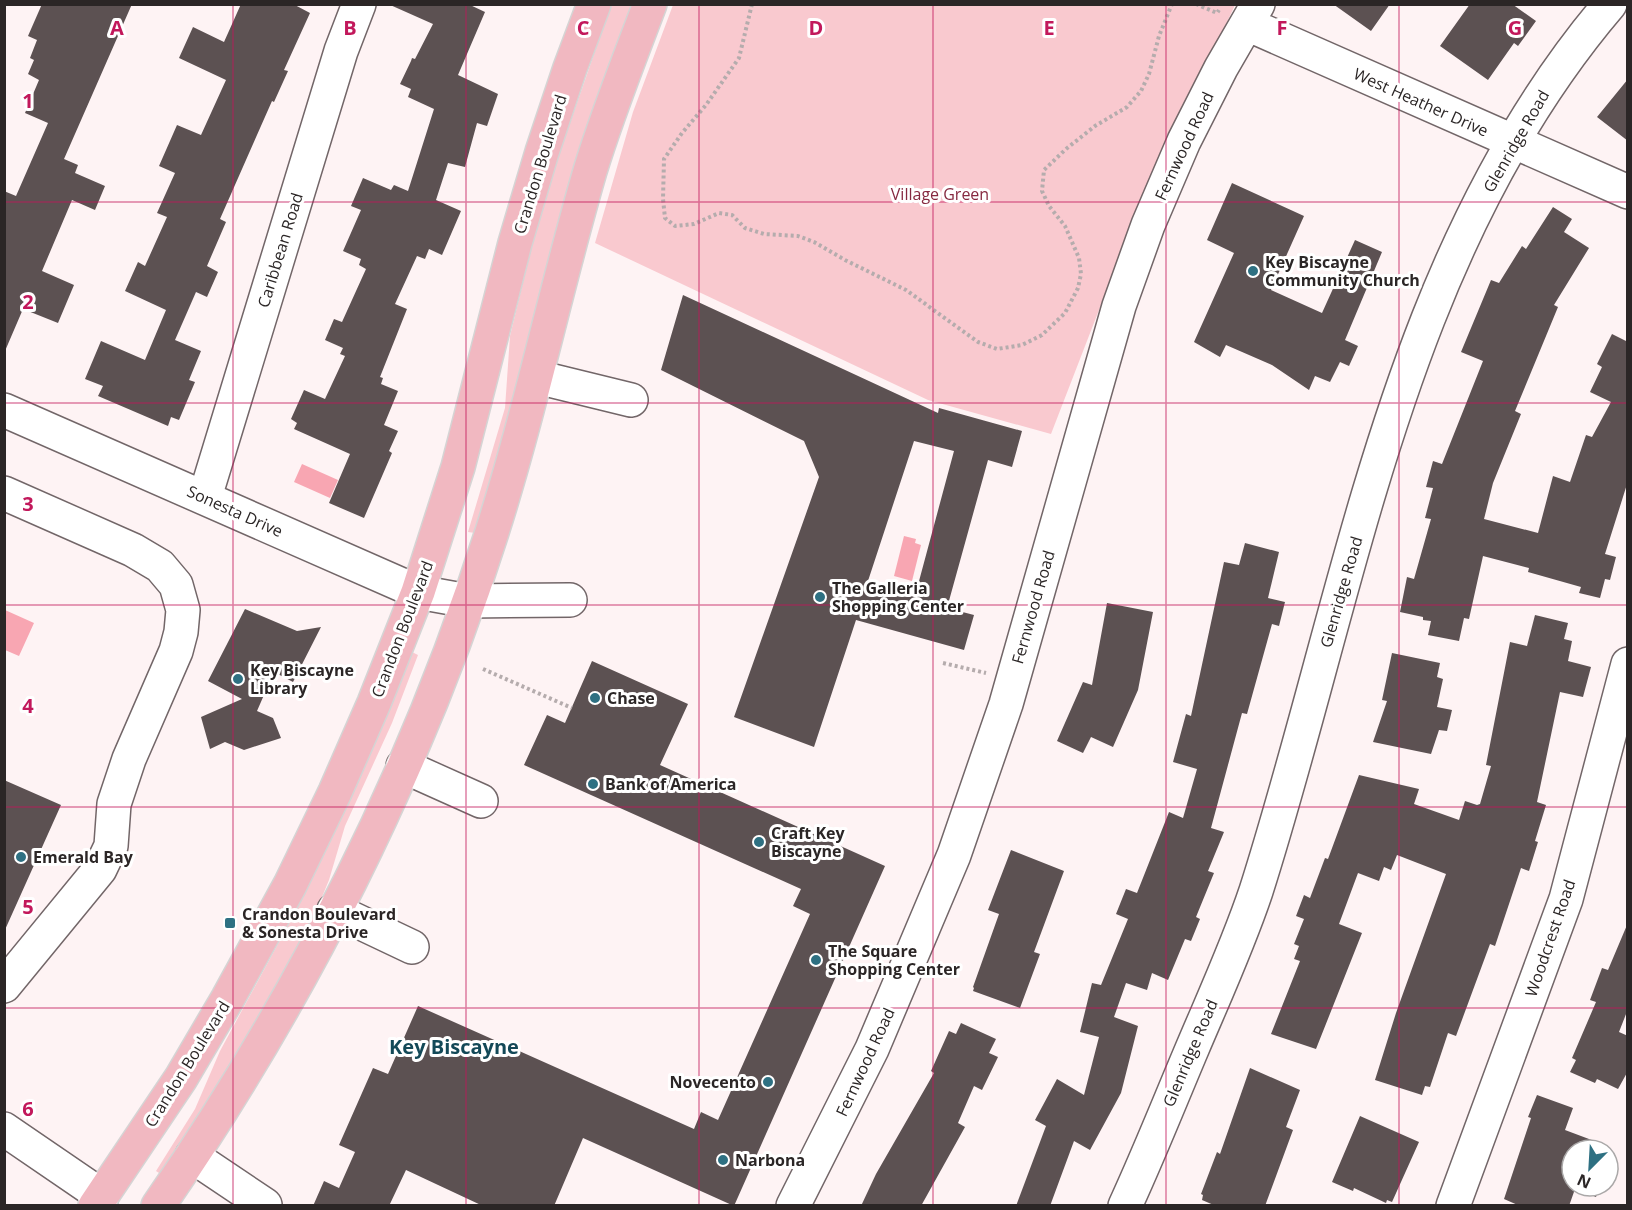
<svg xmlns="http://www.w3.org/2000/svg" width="1632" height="1210" font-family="'Open Sans',sans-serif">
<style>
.green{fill:#f9c9cf}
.water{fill:#f8a6b2}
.building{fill:#5c5152;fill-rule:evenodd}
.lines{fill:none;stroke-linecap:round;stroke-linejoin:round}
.minor-casing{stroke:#726668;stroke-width:36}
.major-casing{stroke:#d5d4d4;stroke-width:36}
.path{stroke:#b5acad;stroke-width:4;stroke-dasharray:3 3;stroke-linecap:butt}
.minor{stroke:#fff;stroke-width:33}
.major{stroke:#f1b8c1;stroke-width:33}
.grid{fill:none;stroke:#c2185b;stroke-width:1.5;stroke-opacity:0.55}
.poi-dot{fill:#2e7082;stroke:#fff;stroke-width:2}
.labels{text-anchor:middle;stroke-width:6;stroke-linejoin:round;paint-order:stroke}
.street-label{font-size:16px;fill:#2b2626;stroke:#fff}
.park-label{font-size:16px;fill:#862940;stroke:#fff}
.poi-label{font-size:16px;font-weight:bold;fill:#2b2626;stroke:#fff;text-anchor:start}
.quarter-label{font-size:20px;font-weight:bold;fill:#134958;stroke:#fff}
.grid-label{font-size:20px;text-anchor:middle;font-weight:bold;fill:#c2185b;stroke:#fff;stroke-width:6;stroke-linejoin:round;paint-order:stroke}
</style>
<rect width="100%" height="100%" fill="#fef3f4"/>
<path class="green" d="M611 5H633L475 533 468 532 505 408 510 336 542 204Z
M673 5H1235L1133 222 1051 434 928 400 595 243 633 112Z
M412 652 418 655 392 723 345 826 329 880 312 921 229 1071 162 1175 156 1171 195 1109 220 1051 299 905 372 747Z"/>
<path class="water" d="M302 464 338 480 330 498 294 482Z
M904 536 916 539 915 543 921 545 912 581 894 576Z
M5 610 34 623 19 656 5 650Z"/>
<path class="building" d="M42 4H132L64 159 78 165 75 173 105 186 95 210 72 200 42 271 74 285 58 323 23 309 5 351 4 191 16 196 48 123 25 113 39 80 28 74 34 60 30 58 37 40 28 36Z
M241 4H293L310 13 284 70 288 71 274 102 272 101 220 219 226 222 207 266 218 272 207 297 196 292 175 340 201 351 189 380 195 382 179 420 171 417 168 426 98 396 103 386 85 379 101 341 145 360 166 310 125 291 138 262 145 266 167 217 157 213 175 173 159 166 177 125 201 135 226 80 179 58 193 27 224 42Z
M388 4H468L485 12 458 75 498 94 487 126 477 123 465 167 448 163 436 200 461 211 442 255 429 249 425 259 417 256 395 304 407 309 380 377 383 378 381 384 398 391 384 425 398 431 389 451 392 453 364 518 329 503 350 454 294 429 297 423 291 419 304 390 325 399 345 356 340 354 343 348 325 340 334 319 342 322 366 269 359 265 361 259 343 251 361 210 351 206 363 178 391 190 394 185 408 191 434 109 408 97 411 89 400 84 411 61 412 58 415 59 433 24Z
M1333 4H1390L1371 31Z
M1470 4H1512L1536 21 1518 46 1514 43 1488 80 1440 46Z
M1628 79V141L1597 117Z
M1232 183 1304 216 1271 290 1322 313 1355 240 1382 252 1345 340 1358 346 1349 366 1340 362 1330 382 1315 376 1309 390 1272 365 1226 345 1220 357 1194 342 1234 253 1207 240Z
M1553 207 1572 219 1564 232 1589 248 1554 305 1558 307 1515 411 1521 414 1493 483 1484 519 1538 533 1553 476 1570 482 1586 435 1592 437 1611 402 1590 392 1602 367 1597 364 1612 334 1628 342V481L1605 554 1616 557 1610 580 1605 579 1600 598 1579 593 1581 587 1528 572 1529 568 1483 556 1469 619 1464 618 1459 641 1428 635 1431 621 1423 620V617L1400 612 1407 577 1414 579 1431 519 1425 518 1433 488 1426 487 1433 461 1442 464 1483 361 1461 352 1491 280 1499 283 1522 246 1526 249Z
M683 295 938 413 939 408 1022 431 1012 467 988 460 947 608 974 615 964 650 856 620 814 747 734 717 819 477 804 441 661 370ZM914 441 954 451 915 596 867 584Z
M1245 543 1279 552 1268 598 1285 602 1279 626 1272 624 1247 714 1242 713 1211 828 1224 832 1208 871 1214 873 1196 917 1200 919 1191 941 1185 939 1168 980 1152 973 1147 990 1126 983 1114 1017 1138 1026 1121 1093 1090 1150 1074 1141 1050 1206H1016L1046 1126 1035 1120 1057 1079 1084 1095 1099 1037 1080 1032 1092 983 1101 985 1128 919 1116 914 1126 889 1137 893 1169 812 1183 818 1197 769 1173 762 1186 714 1191 716 1224 562 1239 565Z
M1107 603 1153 612 1138 690 1113 747 1091 737 1083 753 1057 741 1083 682 1092 685Z
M245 609 297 631 321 627 293 682 274 672 257 711 273 718 281 738 244 750 225 742 210 749 201 717 242 699 208 681Z
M1535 615 1568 623 1564 639 1572 641 1568 661 1591 667 1583 697 1560 692 1537 802 1546 805 1535 841 1538 842 1529 871 1521 868 1495 946 1490 944 1456 1036 1448 1033 1430 1087 1425 1086 1422 1095 1375 1080 1396 1013 1446 874 1397 855 1391 870 1384 867 1379 881 1358 873 1339 924 1362 933 1316 1049 1271 1034 1300 961 1294 959 1299 946 1294 944 1304 919 1296 916 1304 895 1310 898 1325 858 1328 859 1359 775 1419 789 1414 804 1459 820 1465 801 1477 805 1480 804 1491 766 1486 765 1510 642 1527 646Z
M1392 653 1440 663 1437 677 1443 679 1437 707 1452 710 1447 731 1439 730 1431 754 1373 742 1387 701 1382 700Z
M592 661 688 704 660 765 885 866 734 1206 583 1138 554 1206H483L406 1170 389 1206H313L324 1181 339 1188 355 1152 339 1145 373 1068 388 1074 418 1006 694 1129 701 1112 718 1120 810 914 793 906 801 889 524 765 547 715 565 723Z
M4 780 61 805 4 932Z
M1011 850 1064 871 1034 952 1040 954 1020 1008 973 991 974 988 973 987 999 914 988 910Z
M1627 925 1628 1009 1619 1032 1628 1036V1071L1618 1089 1597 1079 1595 1083 1570 1072 1576 1060 1572 1058 1596 1002 1590 1000 1602 968 1608 970Z
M961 1023 996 1039 989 1053 998 1057 982 1090 974 1086 958 1123 965 1127 921 1206H861L876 1174 934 1073 931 1071 949 1031 956 1034Z
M1250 1068 1300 1090 1286 1127 1293 1130 1265 1206H1216L1202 1200 1203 1195 1201 1194 1217 1152 1220 1154Z
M1537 1095 1573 1108 1565 1130 1597 1142 1593 1150H1572V1186H1600L1596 1197 1575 1189 1569 1206H1520L1504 1199 1531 1118 1528 1117Z
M1360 1116 1419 1142 1392 1202 1387 1200 1386 1203 1354 1188 1353 1191 1332 1182Z"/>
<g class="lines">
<g class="minor-casing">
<path id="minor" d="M1247 24 1628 192
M537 377 631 400
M4 410 418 592 468 601 570 600
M4 493 133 550 160 566 176 585 183 610 181 632 176 651 129 759 114 804 111 846 100 869 4 986
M205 497 341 51 359 4
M403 766 481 801
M334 910 412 947
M4 1129 102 1196
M192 1156 265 1205
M793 1206 872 1049 954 855 1006 704 1119 306 1148 225 1184 141 1221 68 1258 4
M1125 1206C1149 1154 1170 1101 1192 1049 1214 997 1238 945 1256 891 1352 590 1397 253 1610 4
M1453 1206 1566 899 1628 664"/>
</g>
<g class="major-casing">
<path id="major" d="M95 1206 181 1078 228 998 290 885 335 792 374 703 418 592 458 467 515 243 542 152 570 68 594 4
M158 1206C300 1001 417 770 492 532 530 413 555 291 590 171 607 115 629 60 650 4"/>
</g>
<path class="path" d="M752 4 739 58 706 105 682 133 664 159 663 199 665 218 675 226 694 224 719 213 732 215 745 228 764 234 798 236 814 242 845 260 906 290 978 342 997 349 1022 345 1042 335 1065 313 1078 288 1081 274 1079 258 1065 226 1049 206 1042 191 1044 170 1066 149 1095 126 1127 107 1141 91 1149 74 1159 36 1172 4
M1196 4 1217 13 1219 10
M943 663 986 673
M483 669 572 708"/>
<use href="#minor" class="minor"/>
<use href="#major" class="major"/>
</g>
<path class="grid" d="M233 4V1206M466 4V1206M699 4V1206M933 4V1206M1166 4V1206M1399 4V1206M4 202H1628M4 403H1628M4 605H1628M4 807H1628M4 1008H1628"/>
<g class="poi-dot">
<circle cx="1253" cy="271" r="6"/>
<circle cx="820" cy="597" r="6"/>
<circle cx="238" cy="679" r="6"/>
<circle cx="595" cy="698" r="6"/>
<circle cx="593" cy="784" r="6"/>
<circle cx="759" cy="842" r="6"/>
<circle cx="21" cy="857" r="6"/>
<rect x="224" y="917" width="12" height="12" rx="3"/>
<circle cx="816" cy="960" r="6"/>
<circle cx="768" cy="1082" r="6"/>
<circle cx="723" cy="1160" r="6"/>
</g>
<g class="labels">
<g class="street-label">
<text transform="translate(1421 102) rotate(24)" y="6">West Heather Drive</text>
<text transform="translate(1516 141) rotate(-60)" y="6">Glenridge Road</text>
<text transform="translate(1184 146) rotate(-65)" y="6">Fernwood Road</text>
<text transform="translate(540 164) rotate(-73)" y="6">Crandon Boulevard</text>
<text transform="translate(280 250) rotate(-73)" y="6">Caribbean Road</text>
<text transform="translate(235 511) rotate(24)" y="6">Sonesta Drive</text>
<text transform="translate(1341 592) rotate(-74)" y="6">Glenridge Road</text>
<text transform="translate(1033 607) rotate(-74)" y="6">Fernwood Road</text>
<text transform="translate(402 629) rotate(-69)" y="6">Crandon Boulevard</text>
<text transform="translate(1550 938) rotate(-71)" y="6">Woodcrest Road</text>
<text transform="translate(1190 1053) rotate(-67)" y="6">Glenridge Road</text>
<text transform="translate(865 1062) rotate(-65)" y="6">Fernwood Road</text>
<text transform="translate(187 1064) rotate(-58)" y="6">Crandon Boulevard</text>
</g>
<g class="park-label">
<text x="940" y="200">Village Green</text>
</g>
<g class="poi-label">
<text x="1265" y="268">Key Biscayne<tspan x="1265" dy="18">Community Church</tspan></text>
<text x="832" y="594">The Galleria<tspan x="832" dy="18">Shopping Center</tspan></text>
<text x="250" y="676">Key Biscayne<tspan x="250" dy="18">Library</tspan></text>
<text x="607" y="704">Chase</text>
<text x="605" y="790">Bank of America</text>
<text x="771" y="839">Craft Key<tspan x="771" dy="18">Biscayne</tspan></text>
<text x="33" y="863">Emerald Bay</text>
<text x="242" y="920">Crandon Boulevard<tspan x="242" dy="18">&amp; Sonesta Drive</tspan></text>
<text x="828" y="957">The Square<tspan x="828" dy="18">Shopping Center</tspan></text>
<text x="756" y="1088" text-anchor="end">Novecento</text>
<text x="735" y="1166">Narbona</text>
</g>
<g class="quarter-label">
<text x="454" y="1054">Key Biscayne</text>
</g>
</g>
<g class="grid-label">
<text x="117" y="35">A</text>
<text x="350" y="35">B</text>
<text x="583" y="35">C</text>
<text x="816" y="35">D</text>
<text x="1049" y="35">E</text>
<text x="1282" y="35">F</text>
<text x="1515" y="35">G</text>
<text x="28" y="108">1</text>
<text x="28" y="309">2</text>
<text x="28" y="511">3</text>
<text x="28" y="713">4</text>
<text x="28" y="914">5</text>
<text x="28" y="1116">6</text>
</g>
<rect width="1632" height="1210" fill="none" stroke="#2b2626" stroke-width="12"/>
<g transform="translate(1590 1168) rotate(204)"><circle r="28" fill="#ffffff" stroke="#aaa8a8" stroke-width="1.5"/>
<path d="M0-4.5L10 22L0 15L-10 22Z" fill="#2e7082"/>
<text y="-9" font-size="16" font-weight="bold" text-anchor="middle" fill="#2b2626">N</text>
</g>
</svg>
